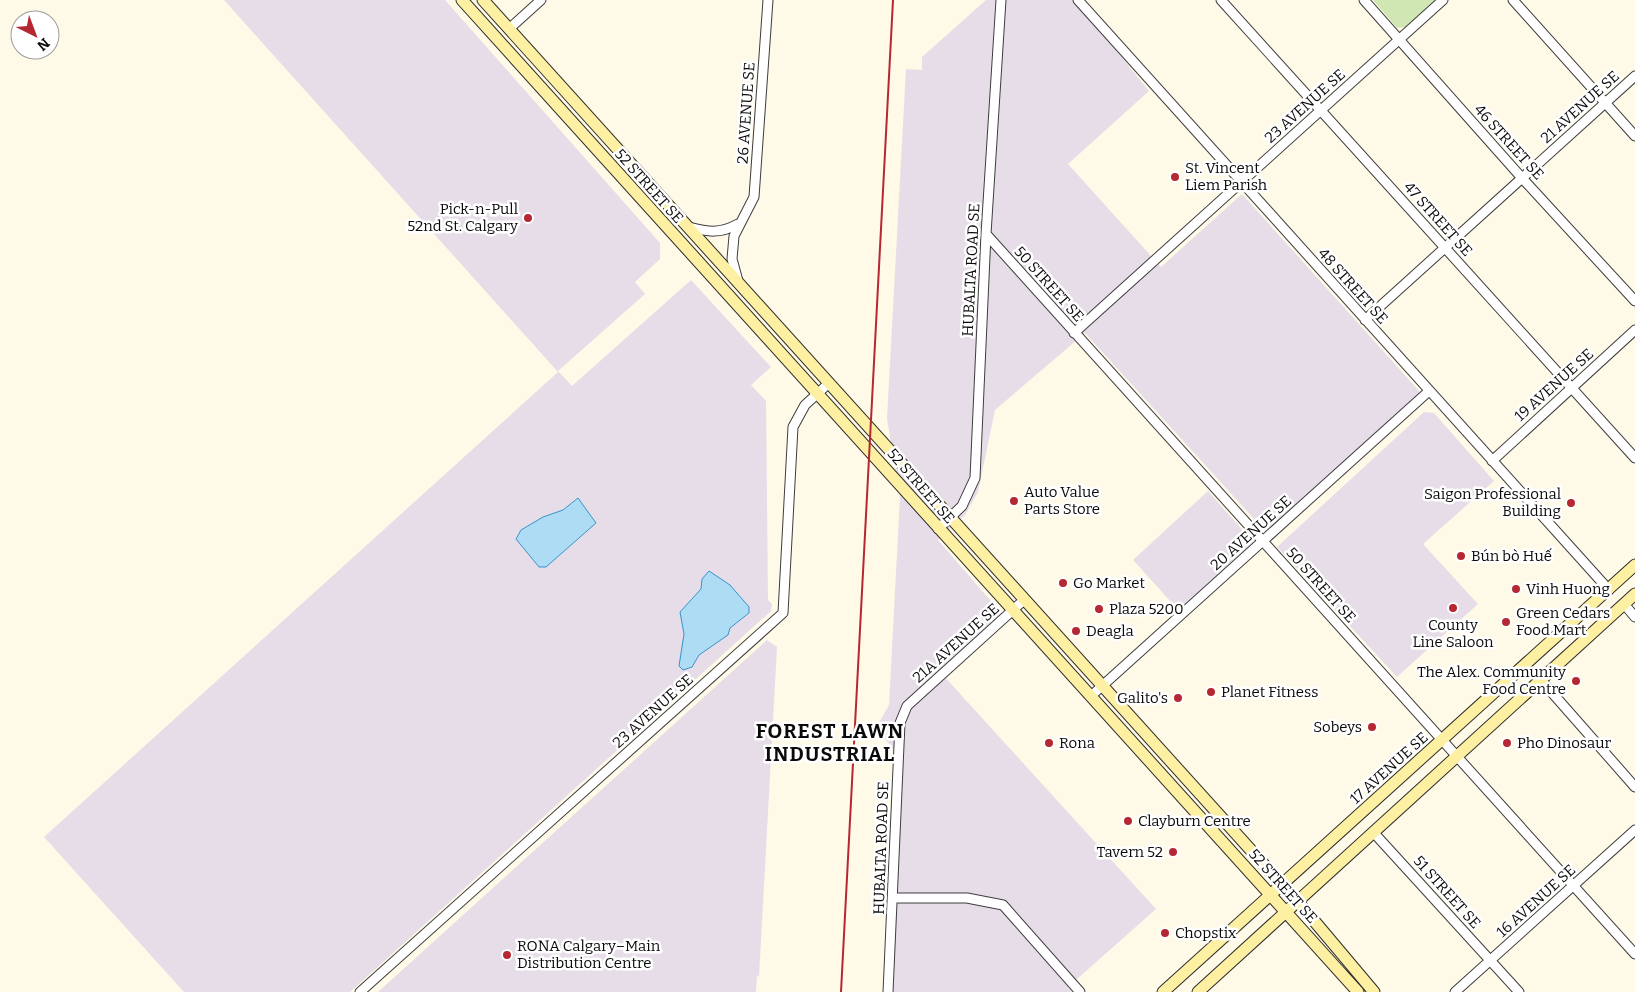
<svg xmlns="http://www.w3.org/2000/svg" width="1635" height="992" font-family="Bitter,serif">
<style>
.industrial{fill:#e7dde9}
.green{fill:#d0e7b3}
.water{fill:#aedcf4;stroke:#3794c9}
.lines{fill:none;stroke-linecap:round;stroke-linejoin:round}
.street-casing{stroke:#3d3d3d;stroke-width:11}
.secondary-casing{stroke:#2c2c2c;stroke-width:13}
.street{stroke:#fff;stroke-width:9}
.secondary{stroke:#fdf0a3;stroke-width:11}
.rail{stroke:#b52733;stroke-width:2}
.poi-dot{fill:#b52733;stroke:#fff;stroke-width:2}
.labels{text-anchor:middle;stroke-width:5;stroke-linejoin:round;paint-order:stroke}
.street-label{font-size:15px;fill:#0a0a0a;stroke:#fff}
.poi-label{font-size:15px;fill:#0a0a0a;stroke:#fff;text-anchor:start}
.district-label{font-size:20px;font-weight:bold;letter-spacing:1px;fill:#0a0a0a;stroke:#fff}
</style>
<rect width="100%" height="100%" fill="#fff9e7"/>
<path class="industrial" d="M224 0H445L660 243V259L635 282 645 294 558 371 572 386 691 280 771 367 751 385 766 401 768 600 772 604 771 611 350 992H184L44 837 558 372Z
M986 0H1075L1149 91 1068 164 1161 267 1242 194 1420 392 1266 532 1085 333 995 410 978 492 965 515 938 540 1003 615 942 674 1156 909 1068 987 1072 992H888L898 755 876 728 889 705 900 497 887 419 906 69 922 70V57Z
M1424 412 1434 413 1494 481 1423 544 1478 604 1397 677 1277 547Z
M1208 491 1254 543 1182 614 1133 560Z
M767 640 777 647 759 977 757 975 756 992H378Z"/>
<path class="green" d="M1373 0H1435L1405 27 1397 28Z"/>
<path class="water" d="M578 498 596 523 546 567H539L516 539 521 530 543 517 563 510Z
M709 571 730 585 749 607V613L730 628 728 635 699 655 692 667 683 670 679 666 684 634 680 612 701 589 702 579Z"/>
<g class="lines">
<g class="street-casing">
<path id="street" d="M1078 0 1609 590
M1221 0 1635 458
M1364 0 1522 178 1635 301
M1513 0 1635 136
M509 29 541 0
M689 227C708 232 720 234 738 224
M986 234 1635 954
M738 281 732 259 734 236 754 197 768 0
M1365 320 1635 76
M1074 333 1443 0
M1492 461 1635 330
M938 529 962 506 975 478 986 234 1001 0
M1624 604 1635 617
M1540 679 1635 787
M1091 696 1429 391
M1374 833 1519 992
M894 898H967L1003 905 1080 992
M360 992 783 613 793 427 805 405 829 383
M888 992 900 723 907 706 1024 600
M1455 992 1635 830"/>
</g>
<g class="secondary-casing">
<path id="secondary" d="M462 0 1358 992
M483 0 1305 910 1374 992
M1163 992 1635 565
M1198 992 1635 594"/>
</g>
<use href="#street" class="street"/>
<use href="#secondary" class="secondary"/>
<path class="rail" d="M841 992 893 0"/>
</g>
<g class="poi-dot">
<circle cx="1175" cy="177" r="5"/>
<circle cx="528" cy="218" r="5"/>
<circle cx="1014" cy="501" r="5"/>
<circle cx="1571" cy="503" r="5"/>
<circle cx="1461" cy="556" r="5"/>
<circle cx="1063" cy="583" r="5"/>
<circle cx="1516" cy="589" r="5"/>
<circle cx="1453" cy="608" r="5"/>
<circle cx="1099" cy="609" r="5"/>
<circle cx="1506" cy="622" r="5"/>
<circle cx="1076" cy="631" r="5"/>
<circle cx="1576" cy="681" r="5"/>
<circle cx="1211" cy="692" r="5"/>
<circle cx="1178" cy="698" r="5"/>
<circle cx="1372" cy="727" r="5"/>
<circle cx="1049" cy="743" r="5"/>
<circle cx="1507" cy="743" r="5"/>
<circle cx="1128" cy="821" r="5"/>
<circle cx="1173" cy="852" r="5"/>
<circle cx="1165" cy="933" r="5"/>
<circle cx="507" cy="955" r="5"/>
</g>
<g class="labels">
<g class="street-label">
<text transform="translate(1305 106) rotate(-42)" y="5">23 AVENUE SE</text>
<text transform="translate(1580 107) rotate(-42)" y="5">21 AVENUE SE</text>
<text transform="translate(746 113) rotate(-86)" y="5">26 AVENUE SE</text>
<text transform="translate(1509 142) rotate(48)" y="5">46 STREET SE</text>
<text transform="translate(649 186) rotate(48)" y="5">52 STREET SE</text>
<text transform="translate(1438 219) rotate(48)" y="5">47 STREET SE</text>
<text transform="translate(971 270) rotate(-87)" y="5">HUBALTA ROAD SE</text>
<text transform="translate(1049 284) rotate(48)" y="5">50 STREET SE</text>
<text transform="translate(1353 286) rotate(48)" y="5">48 STREET SE</text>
<text transform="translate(1554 385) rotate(-42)" y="5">19 AVENUE SE</text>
<text transform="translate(921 486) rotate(49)" y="5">52 STREET SE</text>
<text transform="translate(1251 533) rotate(-42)" y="5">20 AVENUE SE</text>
<text transform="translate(1321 585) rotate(48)" y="5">50 STREET SE</text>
<text transform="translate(956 643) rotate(-42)" y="5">21A AVENUE SE</text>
<text transform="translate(653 711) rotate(-42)" y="5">23 AVENUE SE</text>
<text transform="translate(1389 768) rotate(-42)" y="5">17 AVENUE SE</text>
<text transform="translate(881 848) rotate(-88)" y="5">HUBALTA ROAD SE</text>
<text transform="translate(1283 886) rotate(48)" y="5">52 STREET SE</text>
<text transform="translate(1447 892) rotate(48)" y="5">51 STREET SE</text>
<text transform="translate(1536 901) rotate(-42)" y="5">16 AVENUE SE</text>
</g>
<g class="poi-label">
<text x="1185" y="173">St. Vincent<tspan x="1185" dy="17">Liem Parish</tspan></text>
<text x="518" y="214" text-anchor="end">Pick-n-Pull<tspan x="518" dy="17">52nd St. Calgary</tspan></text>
<text x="1024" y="497">Auto Value<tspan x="1024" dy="17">Parts Store</tspan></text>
<text x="1561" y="499" text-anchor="end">Saigon Professional<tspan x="1561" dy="17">Building</tspan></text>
<text x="1471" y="561">Bún bò Huế</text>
<text x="1073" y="588">Go Market</text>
<text x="1526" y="594">Vinh Huong</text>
<text x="1109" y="614">Plaza 5200</text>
<text x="1516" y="618">Green Cedars<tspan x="1516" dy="17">Food Mart</tspan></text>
<text x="1453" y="630" text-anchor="middle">County<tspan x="1453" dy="17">Line Saloon</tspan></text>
<text x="1086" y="636">Deagla</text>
<text x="1566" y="677" text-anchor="end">The Alex. Community<tspan x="1566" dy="17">Food Centre</tspan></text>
<text x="1221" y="697">Planet Fitness</text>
<text x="1168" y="703" text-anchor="end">Galito's</text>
<text x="1362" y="732" text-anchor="end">Sobeys</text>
<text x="1059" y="748">Rona</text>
<text x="1517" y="748">Pho Dinosaur</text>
<text x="1138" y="826">Clayburn Centre</text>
<text x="1163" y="857" text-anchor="end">Tavern 52</text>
<text x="1175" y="938">Chopstix</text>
<text x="517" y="951">RONA Calgary–Main<tspan x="517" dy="17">Distribution Centre</tspan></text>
</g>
<g class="district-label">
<text x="830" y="738">FOREST LAWN<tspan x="830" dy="23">INDUSTRIAL</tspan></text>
</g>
</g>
<g transform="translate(35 35) rotate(138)"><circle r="24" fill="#ffffff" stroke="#9d9d9d"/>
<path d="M0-4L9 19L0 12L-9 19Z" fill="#b52733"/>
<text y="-8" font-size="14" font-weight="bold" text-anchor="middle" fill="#0a0a0a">N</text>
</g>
</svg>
